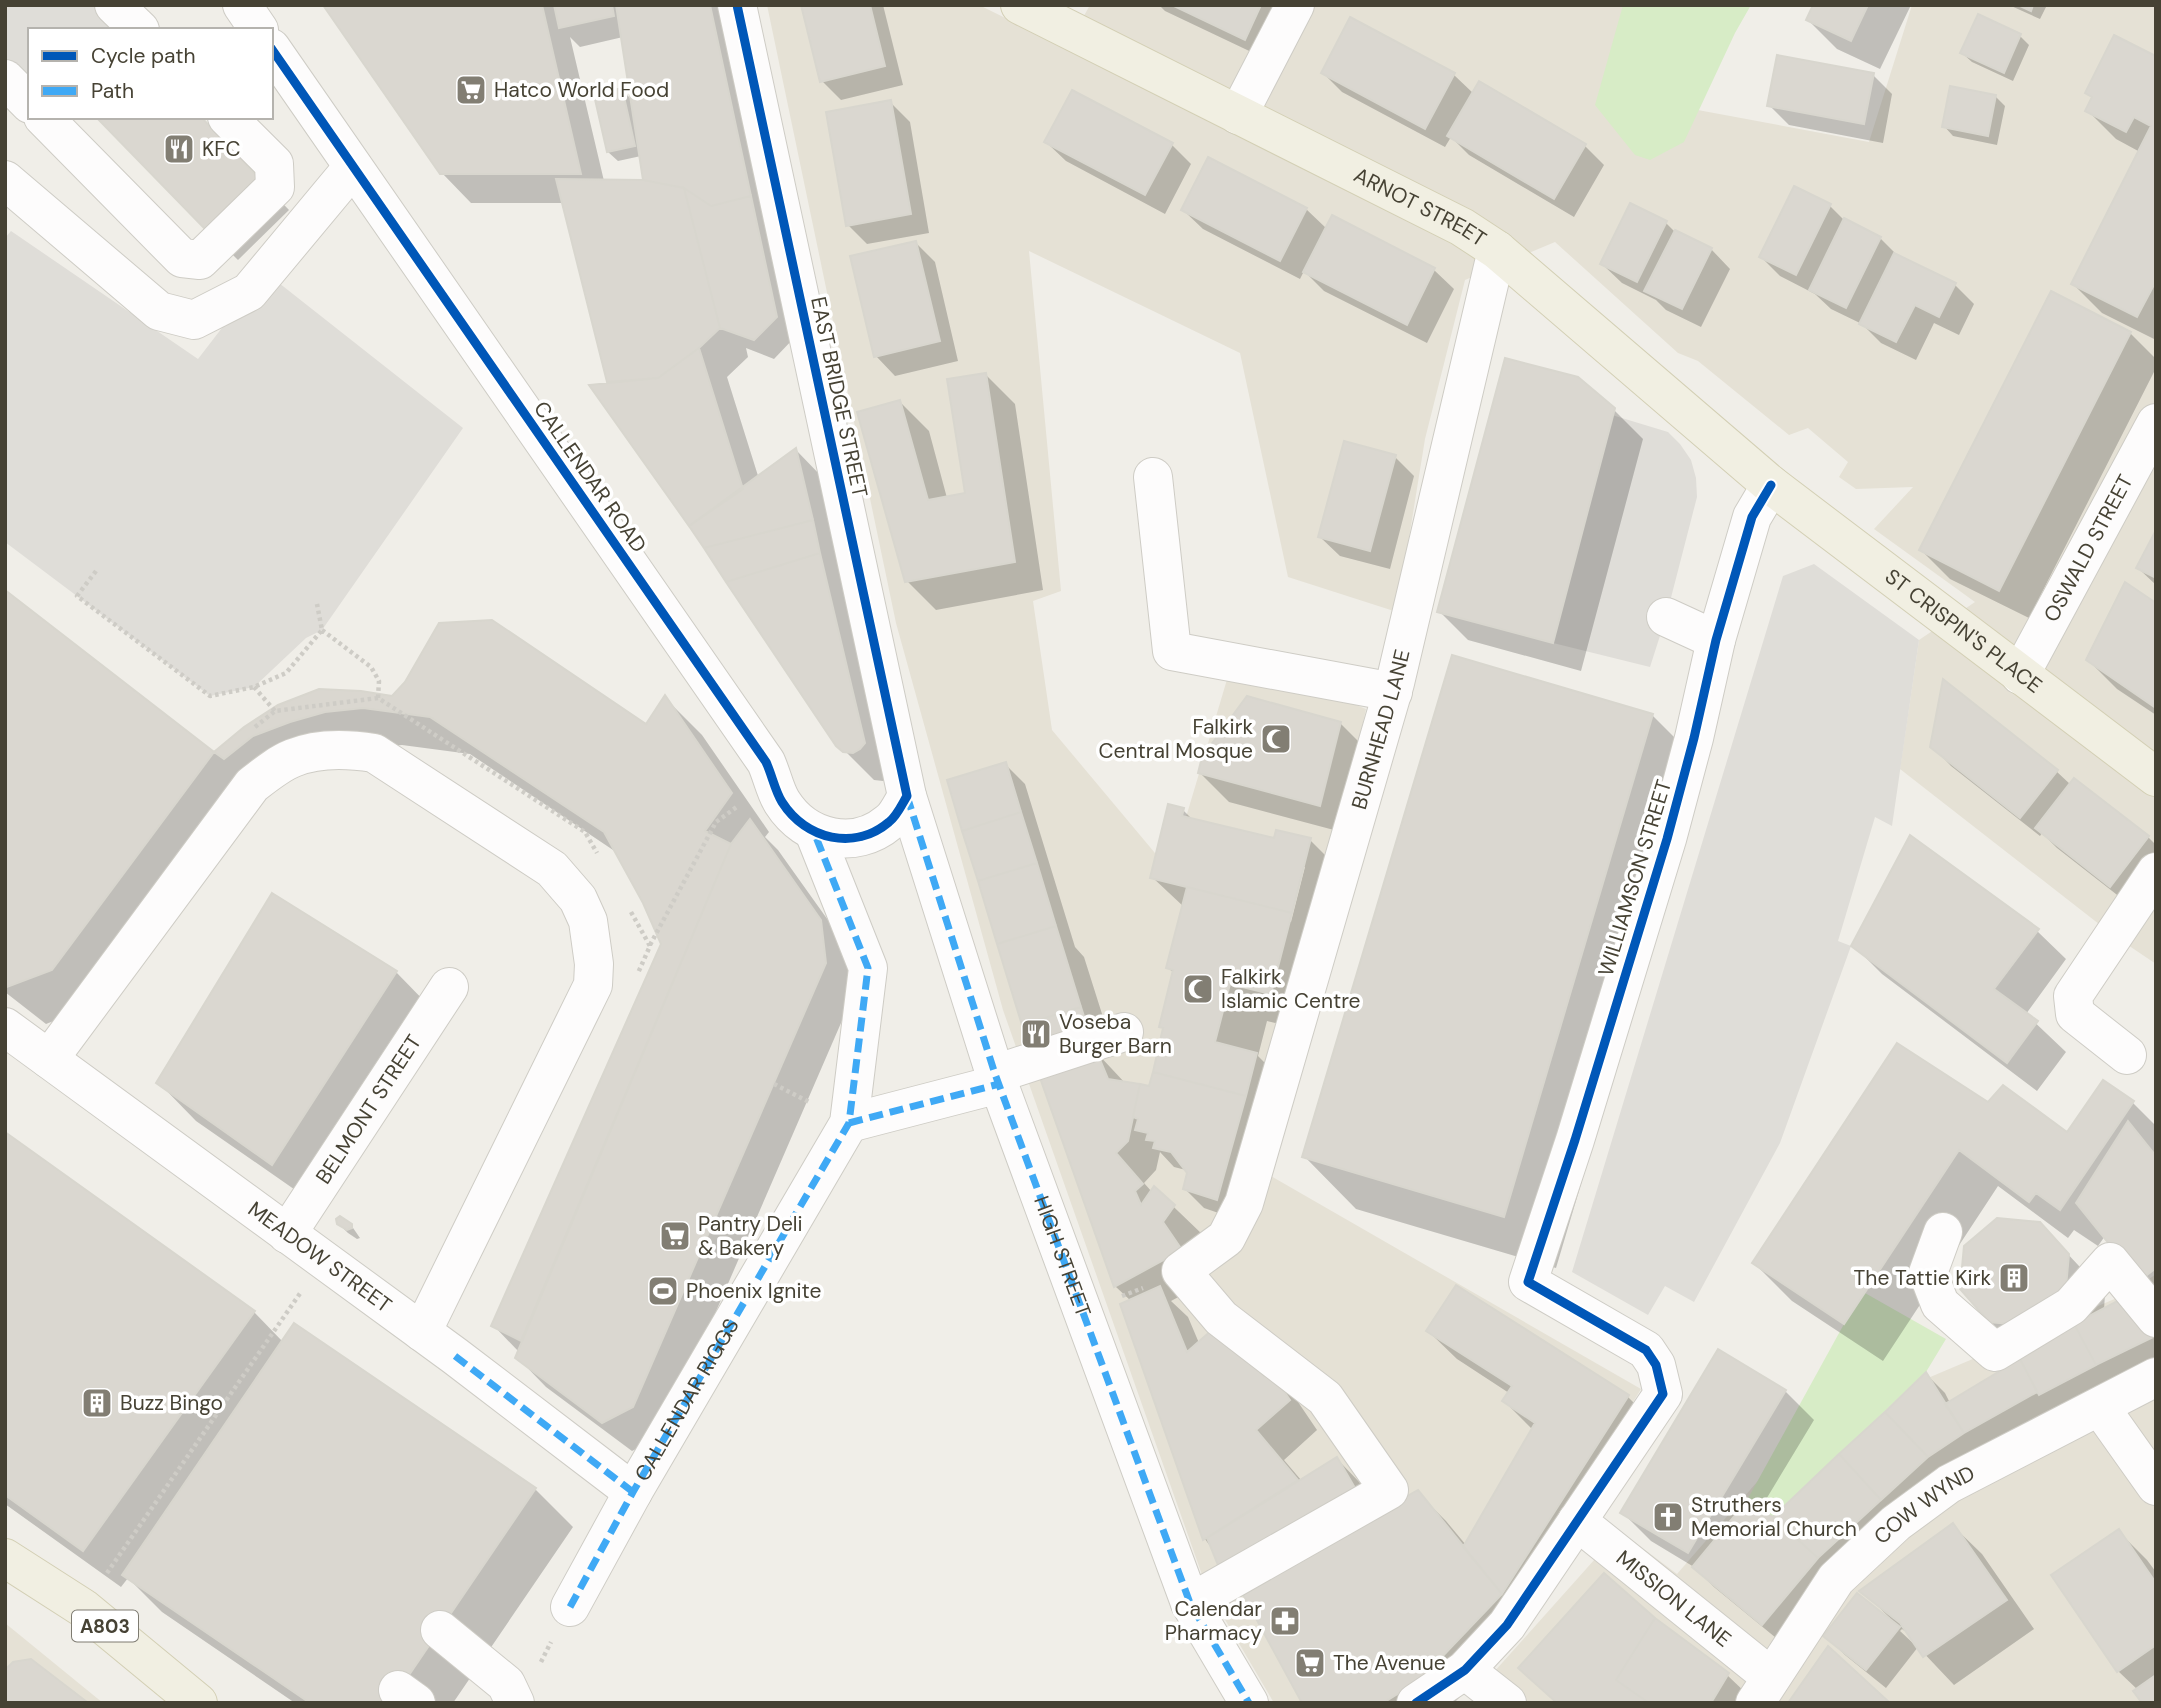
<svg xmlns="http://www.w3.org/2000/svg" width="2161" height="1708" font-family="'DM Sans',sans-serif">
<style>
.residential{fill:#e5e1d5}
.green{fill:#d7ecc6}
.parking{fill:#dfddd8}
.shadow{fill:#0003;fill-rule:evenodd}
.building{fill:#dad7d0;stroke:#d8d6ce;stroke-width:2}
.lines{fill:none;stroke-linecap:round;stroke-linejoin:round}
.minor-casing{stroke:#ceccc5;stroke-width:40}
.major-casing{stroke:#d3cfb4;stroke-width:40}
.path{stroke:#ceccc6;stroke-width:4.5;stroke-dasharray:3.5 3.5;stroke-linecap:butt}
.minor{stroke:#fdfcfc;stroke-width:38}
.major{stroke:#f1efe2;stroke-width:38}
.quiet{stroke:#3fa9f5;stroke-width:7;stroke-dasharray:14 7;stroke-linecap:butt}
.cycleway-casing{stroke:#fff;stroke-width:13}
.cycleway{stroke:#0057b8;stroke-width:9}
.labels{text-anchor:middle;stroke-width:7;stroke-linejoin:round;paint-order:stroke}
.shield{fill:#fff;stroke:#7e7b71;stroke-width:2}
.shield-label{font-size:19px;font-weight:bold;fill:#464234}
.poi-label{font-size:21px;fill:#464234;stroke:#fff;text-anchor:start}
.street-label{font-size:21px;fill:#464234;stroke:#fff}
</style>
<rect width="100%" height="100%" fill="#f0eee8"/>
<path class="residential" d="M767 5H979L1066 48 1090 5H1624L1687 108 1869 142 1912 5H2156V964L2113 935 1900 769 1919 640 1975 602 1874 529 1913 487 1856 489 1839 477 1848 462 1808 428 1789 435 1698 361 1678 353 1555 242 1465 280 1425 439 1397 612 1288 577 1240 353 1029 251 1061 591 1033 601 1052 730 1170 871 1234 656 1366 709 1264 1172 1641 1389 1503 1616 1444 1671 1394 1703H1274L1207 1589 1003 1010 896 623Z
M2156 1274V1703H1754L1742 1693 1736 1703H1515L1485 1682 1620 1531 1677 1574 1850 1375 1902 1389 2131 1292Z
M5 1623 103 1703H5Z"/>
<path class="green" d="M1623 5H1751L1735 33 1684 142 1650 160 1635 155 1595 105Z
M1865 1293 1946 1339 1926 1372 1773 1517 1746 1502 1844 1324Z"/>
<path class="parking" d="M5 5H129L107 30H30V114L5 95Z
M11 231 198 359 265 272 463 428 322 630 306 638 254 687 210 696 5 542V238Z
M1612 415 1668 432 1680 444 1691 460 1696 478 1697 497 1666 617 1650 667 1553 643Z
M1814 564 1919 640 1892 826 1875 817 1838 941 1851 946 1780 1143 1694 1302 1665 1286 1648 1315 1572 1272 1783 576Z"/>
<path class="shadow" d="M325 5H731L795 337 774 359 746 348 748 357 727 377 759 479 796 450 824 479 889 778 883 781 874 780 838 744 609 384 564 203H471L442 173ZM570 37 580 47 623 37 633 101 622 90 608 152 618 161 641 156 645 182 604 181Z
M803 5H883L903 85 841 100 822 81Z
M1159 5H1285L1264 58 1165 11Z
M1815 5H1911L1880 69 1837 49 1808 20Z
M2009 5H2047L2040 19Z
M1351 20 1454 75 1474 94 1585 146 1604 165 1574 217 1469 155 1451 137 1445 147 1342 92 1323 73Z
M2020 36 2029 45 2013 81 1972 62 1962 53Z
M2156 58V340L2102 313 2073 284 2140 152 2116 139 2087 110 2093 99 2087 92Z
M1873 75 1892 94 1883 143 1789 125 1769 105Z
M1995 96 2005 106 1997 145 1953 136 1944 126Z
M890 102 910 122 929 233 867 244 848 225Z
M199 117 289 210 238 260 209 231Z
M1046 142 1172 145 1191 164 1165 214 1066 161Z
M1830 206 1845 221 1880 238 1899 257 1955 285 1974 304 1959 335 1934 323 1916 360 1881 343 1862 324 1831 309 1815 294 1780 276 1761 257Z
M1306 209 1327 229 1332 218 1434 270 1454 289 1427 343 1324 291 1304 271 1300 279 1203 229 1183 210Z
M1666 223 1675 232 1711 249 1730 269 1701 327 1666 310 1656 300 1622 283 1602 264Z
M916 243 935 262 958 361 895 376 876 356Z
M2130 333 2156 359V368L2029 618 1950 579 1921 550Z
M986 375 1015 404 1043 590 936 610 907 581 900 402 929 431 947 498 967 495Z
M1614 410 1643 439 1581 671 1468 640 1439 611Z
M1395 457 1414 476 1390 569 1340 556 1320 537Z
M2156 534V585L2138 568Z
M5 592 214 754 245 728 320 691 647 726 665 698 702 735 769 832 765 837 778 850 850 951 854 993 662 1436 632 1451 546 1387 517 1357 519 1352 493 1325 663 944 645 902 616 852 470 754 402 745 363 749 328 759 262 796 89 1007 46 1024 5 992Z
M2156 605V715L2117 689 2088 660Z
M1453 657 1653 716 1705 768 1556 1268 1356 1209 1304 1156Z
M1340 723 1369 752 1349 834 1229 802 1200 773Z
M1932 746 2056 771 2071 785 2148 837 2156 845V871L2130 905 2057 848 2042 833 2040 836 1951 766Z
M1005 764 1025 784 1075 947 1084 957 1109 1036 1041 1059Z
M1183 810 1194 821 1275 841 1310 840 1339 869 1309 1031 1267 1021 1258 1056 1294 1092 1236 1219 1204 1208 1185 1189 1189 1173 1186 1170 1174 1167 1160 1152 1156 1170 1144 1183 1152 1192 1154 1188 1203 1235 1210 1280 1171 1301 1188 1317 1199 1343 1264 1378 1270 1373 1298 1402 1317 1430 1284 1460 1301 1480 1337 1459 1365 1488 1380 1513 1417 1492 1446 1521 1466 1545 1533 1430 1504 1401 1509 1393 1457 1359 1428 1331 1456 1287 1628 1397 1657 1426 1531 1623 1454 1703H1304L1243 1592 1205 1539 1122 1305 1131 1301 1116 1287 1040 1073 1096 1052 1126 1084 1150 1088 1164 1030 1161 1026 1174 973 1168 968 1184 907 1152 877ZM1302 867H1305L1291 922 1288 921Z
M2037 931 2066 959 2026 1014 2066 1052 2037 1091 1882 974 1853 945Z
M396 972 433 1010 311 1201 196 1121 159 1083Z
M2133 1103 2156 1126V1296L2105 1236 2098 1246 2074 1230 2068 1238 1998 1186 1883 1361 1792 1301 1754 1263 1988 1105 2067 1135Z
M5 1134 254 1312 283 1342 535 1489 573 1527 453 1703H295L162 1612 128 1578 121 1587 5 1504Z
M338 1223 351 1225 360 1238 357 1239 348 1233Z
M2039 1223 2105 1294 2104 1310 2156 1335V1365L2057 1411 1782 1643 1714 1587 1694 1567 1651 1541 1622 1512 1785 1391 1814 1420 1759 1511 1773 1519 1926 1374 1945 1393 1950 1403 2022 1360V1353L1990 1321Z
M1953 1526 1982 1554 2034 1629 1954 1685 1918 1647 1886 1688 1845 1655 1826 1636 1888 1620 1890 1618 1862 1591ZM1902 1629 1910 1635 1916 1644 1915 1645 1900 1631Z
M2118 1531 2147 1560 2156 1572V1703L2138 1690 2118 1671Z
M1657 1622 1727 1675 1747 1694 1742 1703H1556L1520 1668Z"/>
<path class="building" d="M323 5H542L581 174H440Z
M554 5H612L614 16 559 28Z
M616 5H710L751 196 711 206 684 188 643 180Z
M801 5H870L885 66 820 82Z
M1172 5H1261L1245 40Z
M1813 5H1868L1851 41 1806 20Z
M2018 5H2033L2031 11Z
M1978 14 2021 34 2004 73 1960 53Z
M1350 17 1455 73 1425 129 1321 73Z
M2114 35 2156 56V281L2137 317 2071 284 2151 126 2134 117 2126 132 2085 111 2092 97 2085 93Z
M1777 55 1874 73 1864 124 1767 106Z
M1479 81 1586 144 1554 199 1447 136Z
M1950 86 1996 95 1988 136 1942 127Z
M622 88 635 146 607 152 594 95Z
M1072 90 1173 143 1145 195 1044 142Z
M891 100 911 214 846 226 826 112Z
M96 117H201L261 180 208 232Z
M1208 157 1307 208 1280 261 1181 210Z
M556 179 643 180 684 188 720 328 699 348 658 378 607 382Z
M1794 186 1831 204 1796 275 1759 257Z
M684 188 711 206 751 196 777 317 754 340 720 328Z
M1630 203 1667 221 1637 282 1600 264Z
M1332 215 1435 268 1407 325 1303 272Z
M1844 218 1881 237 1846 308 1809 290Z
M1675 230 1712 248 1682 309 1644 291Z
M916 241 940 341 874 357 850 256Z
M1894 253 1956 283 1939 317 1915 305 1896 342 1859 324Z
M2051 291 2131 332 1999 591 1919 550Z
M699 348 743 489 689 526 589 385 658 378Z
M1505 358 1578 377 1615 408 1553 643 1437 612Z
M986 373 1015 562 905 582 857 412 900 400 928 500 965 493 947 379Z
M1344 441 1396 455 1370 551 1318 537Z
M796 448 813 520 704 548 689 526Z
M813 520 820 553 726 582 704 548Z
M2156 530V578L2136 568Z
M820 553 865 743 860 749 853 753 843 752 836 746 726 582Z
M2125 582 2156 603V708L2086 660Z
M5 590 214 752 52 970 7 987 5 986Z
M492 620 646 724 665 695 732 793 705 831 731 844 521 1341 491 1326 661 944 643 903 604 832 430 717 363 708 325 712 290 722 253 736 224 759 214 752 244 727 278 705 319 689 361 691 392 696 405 682 439 623Z
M1452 655 1653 714 1504 1217 1302 1157Z
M1943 679 2058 770 2020 818 1930 747Z
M1247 696 1341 722 1320 806 1198 773 1202 757Z
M1006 762 1021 812 962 831 947 780Z
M2074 778 2149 836 2110 887 2035 828Z
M1168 804 1184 808 1182 816 1274 838 1276 830 1311 838 1292 913 1150 878Z
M1021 812 1037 863 978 881 962 831Z
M750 819 821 920 826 963 633 1407 602 1423 515 1358 731 844Z
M1910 835 2039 929 1994 989 2038 1021 2007 1063 1851 946Z
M1037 863 1056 926 997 944 978 881Z
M1187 887 1292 913 1271 994 1230 984 1215 1042 1257 1053 1246 1096 1153 1072 1163 1028 1159 1027 1173 970 1166 968Z
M272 893 397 971 272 1165 156 1083Z
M1056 926 1081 1007 1022 1025 997 944Z
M1081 1007 1089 1032 1030 1050 1022 1025Z
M1897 1043 1988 1102 2003 1085 2067 1132 2103 1080 2134 1101 2060 1210 2036 1193 2029 1202 1959 1150 1844 1324 1752 1263Z
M1096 1050 1108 1079 1140 1084 1128 1141 1116 1153 1143 1184 1135 1191 1141 1205 1154 1186 1175 1205 1163 1222 1182 1250 1114 1287 1038 1072Z
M1153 1072 1246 1096 1217 1200 1183 1189 1187 1173 1171 1152 1153 1148 1155 1141 1146 1140 1148 1133 1135 1130 1138 1119 1133 1117 1140 1084 1149 1086Z
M2128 1121 2156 1156V1268L2139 1281 2076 1203Z
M5 1132 255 1311 83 1551 5 1495Z
M340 1216 352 1224V1228L347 1230 337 1224 336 1219Z
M1997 1218 2040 1222 2069 1254 2065 1298 2031 1326 1989 1322 1960 1289 1964 1246Z
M1456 1285 1629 1395 1502 1594 1463 1547 1535 1423 1502 1401 1512 1386 1426 1331Z
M1160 1286 1187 1352 1214 1328 1264 1376 1270 1371 1290 1400 1256 1430 1298 1480 1203 1540 1120 1304Z
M2125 1297 2153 1337 2096 1365 2074 1324Z
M294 1323 536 1488 390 1703H310L122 1575Z
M2074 1324 2096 1365 2039 1395 2020 1359Z
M1718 1349 1786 1390 1688 1553 1620 1513Z
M2020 1359 2037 1392 1964 1433 1945 1404Z
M1926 1372 1964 1433 1928 1457 1885 1412Z
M1885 1412 1928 1457 1881 1500 1839 1454Z
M1839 1454 1881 1500 1818 1558 1773 1517Z
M1337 1457 1358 1493 1220 1570 1207 1538Z
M1418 1490 1502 1594 1420 1680 1383 1703H1302L1241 1591Z
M1746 1502 1773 1517 1818 1558 1762 1625 1692 1567Z
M1953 1523 2007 1600 1923 1657 1900 1623 1859 1591Z
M2119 1529 2156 1583V1645L2117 1672 2051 1575Z
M1604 1573 1655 1618 1616 1680 1649 1703H1557L1518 1668Z
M1857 1593 1900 1627 1866 1670 1823 1636Z
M1655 1618 1729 1673 1711 1703H1649L1616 1680Z
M1828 1646 1890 1703H1788Z
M31 1659 87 1702 5 1703V1670L13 1662Z
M2156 1675V1703H2142L2133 1691Z"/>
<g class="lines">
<g class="minor-casing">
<g id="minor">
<path d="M114 5 140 30"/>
<path d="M242 5 259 30"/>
<path id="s1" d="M737 5 907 796 995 1074 1190 1603 1249 1703"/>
<path d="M271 48 766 762C772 775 775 791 782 802 806 840 855 851 889 822 897 816 902 804 907 796"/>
<path d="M5 79 30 104"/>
<path d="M1238 115 1295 5"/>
<path d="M43 117 182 258 200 260 275 187 274 164 227 117"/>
<path d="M5 180 159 311 194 320 249 292 353 167"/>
<path d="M1153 477 1172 651 1393 692"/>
<path d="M1666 617 1716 640"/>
<path id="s2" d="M2020 675 2156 423"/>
<path id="s3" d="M5 1027 455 1356 633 1492"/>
<path d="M2127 1055 2075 1014 2073 996 2156 872"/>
<path d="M49 1059 252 785C265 775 278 764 293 758 317 748 349 749 374 753L552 869 578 899 588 921 594 964 593 985 422 1332"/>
<path d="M995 1074 1124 1032"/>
<path d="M849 1123 999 1084"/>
<path d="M1943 1232 1928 1273 1940 1304 1995 1352 2071 1306 2110 1262 2156 1318"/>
<path id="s4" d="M287 1234 449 987"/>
<path d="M2100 1407 2156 1486"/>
<path id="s5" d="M1577 1521 1771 1677"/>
<path id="s6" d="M1190 1603 1389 1490 1325 1398 1221 1318 1181 1271 1226 1238 1244 1203 1395 683 1497 250"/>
<path d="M570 1607 633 1492 849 1123 868 968 814 832"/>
<path d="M440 1630 506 1684 515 1703"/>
<path d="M1465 1670 1507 1703"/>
<path d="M398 1690 416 1703"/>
<path d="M1416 1703 1465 1670 1507 1625 1663 1394 1656 1365 1646 1350 1528 1282 1575 1140 1667 839 1694 738 1716 640 1752 517 1771 485"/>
<path id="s7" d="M1755 1703 1836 1579 1896 1523 1949 1484 2156 1377"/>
</g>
</g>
<g class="major-casing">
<g id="major">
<path id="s8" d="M1020 5 1462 227 1497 250 1771 485 2156 777"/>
<path d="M5 1558 83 1608 198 1703"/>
</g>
</g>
<path class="path" d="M96 571 77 596 210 696 254 687 286 673 322 630 317 604
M322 630 371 667 379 681 378 698
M254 687 275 711
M255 727 275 711 378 698 585 832 597 853
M631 912 650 946 638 973
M650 945 716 822 738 806
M774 1084 811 1103
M1122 1296 1143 1288
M107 1573 301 1292
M541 1662 551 1642"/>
<use href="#minor" class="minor"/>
<use href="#major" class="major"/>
<g class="quiet">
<path d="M907 796 995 1074 1190 1603 1249 1703"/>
<path d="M849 1123 999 1084"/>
<path d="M455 1356 633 1492"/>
<path id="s9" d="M570 1607 633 1492 849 1123 868 968 814 832"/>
</g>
<g class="cycleway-casing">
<path id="cycleway" d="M271 48 766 762C772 775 775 791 782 802 806 840 855 851 889 822 897 816 902 804 907 796L737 5
M1416 1703 1465 1670 1507 1625 1663 1394 1656 1365 1646 1350 1528 1282 1575 1140 1667 839 1694 738 1716 640 1752 517 1771 485"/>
</g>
<use href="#cycleway" class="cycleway"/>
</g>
<defs>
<g id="supermarket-square" transform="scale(1.575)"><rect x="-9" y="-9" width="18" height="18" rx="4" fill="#827e73" stroke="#fff"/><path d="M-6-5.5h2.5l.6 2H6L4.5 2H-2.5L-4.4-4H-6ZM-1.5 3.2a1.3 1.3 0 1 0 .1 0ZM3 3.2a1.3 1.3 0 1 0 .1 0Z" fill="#fff"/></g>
<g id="restaurant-square" transform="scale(1.575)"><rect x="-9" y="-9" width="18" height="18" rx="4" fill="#827e73" stroke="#fff"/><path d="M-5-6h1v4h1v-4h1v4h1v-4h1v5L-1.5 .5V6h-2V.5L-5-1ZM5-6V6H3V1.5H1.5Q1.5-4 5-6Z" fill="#fff"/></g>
<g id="mosque-square" transform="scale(1.575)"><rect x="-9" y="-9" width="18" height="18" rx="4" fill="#827e73" stroke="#fff"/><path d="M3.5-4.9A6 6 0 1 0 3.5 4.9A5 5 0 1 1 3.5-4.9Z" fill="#fff"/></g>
<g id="building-square" transform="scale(1.575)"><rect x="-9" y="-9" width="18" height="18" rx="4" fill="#827e73" stroke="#fff"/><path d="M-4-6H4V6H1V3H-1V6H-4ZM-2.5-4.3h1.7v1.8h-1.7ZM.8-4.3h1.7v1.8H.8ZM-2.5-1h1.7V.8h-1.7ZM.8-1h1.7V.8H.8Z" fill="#fff"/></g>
<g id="stadium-square" transform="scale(1.575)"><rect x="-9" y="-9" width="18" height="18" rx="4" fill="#827e73" stroke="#fff"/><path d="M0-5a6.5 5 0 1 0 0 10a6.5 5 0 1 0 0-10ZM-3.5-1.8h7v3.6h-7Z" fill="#fff"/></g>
<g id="church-square" transform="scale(1.575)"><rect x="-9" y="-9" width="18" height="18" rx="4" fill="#827e73" stroke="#fff"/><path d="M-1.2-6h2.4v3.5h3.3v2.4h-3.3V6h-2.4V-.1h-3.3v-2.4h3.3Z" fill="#fff"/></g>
<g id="pharmacy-square" transform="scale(1.575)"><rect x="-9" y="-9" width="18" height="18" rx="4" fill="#827e73" stroke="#fff"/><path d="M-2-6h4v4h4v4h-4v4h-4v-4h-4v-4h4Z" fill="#fff"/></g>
</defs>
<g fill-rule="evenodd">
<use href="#supermarket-square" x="471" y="90"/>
<use href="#restaurant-square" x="179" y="149"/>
<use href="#mosque-square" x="1276" y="739"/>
<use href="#mosque-square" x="1198" y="989"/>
<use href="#restaurant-square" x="1036" y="1034"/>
<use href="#supermarket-square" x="675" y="1236"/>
<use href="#building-square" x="2014" y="1278"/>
<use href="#stadium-square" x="663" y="1291"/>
<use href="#building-square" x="97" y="1403"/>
<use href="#church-square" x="1668" y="1517"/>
<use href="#pharmacy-square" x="1285" y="1621"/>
<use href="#supermarket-square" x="1310" y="1663"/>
</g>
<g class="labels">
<rect class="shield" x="72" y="1610.5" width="66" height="31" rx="5"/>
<g class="shield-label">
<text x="105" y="1633">A803</text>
</g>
<g class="poi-label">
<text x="494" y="97">Hatco World Food</text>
<text x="202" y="156">KFC</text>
<text x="1253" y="734" text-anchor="end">Falkirk<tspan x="1253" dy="24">Central Mosque</tspan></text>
<text x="1221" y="984">Falkirk<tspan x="1221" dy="24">Islamic Centre</tspan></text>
<text x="1059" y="1029">Voseba<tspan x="1059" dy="24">Burger Barn</tspan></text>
<text x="698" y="1231">Pantry Deli<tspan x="698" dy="24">&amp; Bakery</tspan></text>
<text x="1991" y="1285" text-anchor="end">The Tattie Kirk</text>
<text x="686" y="1298">Phoenix Ignite</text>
<text x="120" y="1410">Buzz Bingo</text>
<text x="1691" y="1512">Struthers<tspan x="1691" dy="24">Memorial Church</tspan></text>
<text x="1262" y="1616" text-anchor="end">Calendar<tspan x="1262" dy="24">Pharmacy</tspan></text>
<text x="1333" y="1670">The Avenue</text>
</g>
<g class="street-label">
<text dy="7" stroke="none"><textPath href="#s8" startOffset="448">ARNOT STREET</textPath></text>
<text transform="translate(839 397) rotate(78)" y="7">EAST BRIDGE STREET</text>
<text transform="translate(590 477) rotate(55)" y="7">CALLENDAR ROAD</text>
<text dy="7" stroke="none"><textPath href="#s2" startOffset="144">OSWALD STREET</textPath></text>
<text dy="7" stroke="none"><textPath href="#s8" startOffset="1139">ST CRISPIN'S PLACE</textPath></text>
<text dy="7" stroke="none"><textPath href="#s6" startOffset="1122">BURNHEAD LANE</textPath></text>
<text transform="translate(1635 878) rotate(-73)" y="7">WILLIAMSON STREET</text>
<text dy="7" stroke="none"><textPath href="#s4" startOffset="149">BELMONT STREET</textPath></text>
<text dy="7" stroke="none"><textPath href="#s1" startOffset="1295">HIGH STREET</textPath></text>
<text dy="7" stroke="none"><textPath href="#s3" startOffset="390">MEADOW STREET</textPath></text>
<text dy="7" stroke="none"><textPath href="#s9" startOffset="238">CALLENDAR RIGGS</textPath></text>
<text dy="7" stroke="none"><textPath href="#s7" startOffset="264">COW WYND</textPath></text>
<text dy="7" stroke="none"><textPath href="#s5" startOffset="124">MISSION LANE</textPath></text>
</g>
</g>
<rect width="2161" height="1708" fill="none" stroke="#464234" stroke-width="14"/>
<rect x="28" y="28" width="245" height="91" fill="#ffffff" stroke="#b5b3ae" stroke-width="2"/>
<rect x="42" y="51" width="35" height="10" fill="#0057b8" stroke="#b5b3ae" stroke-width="2"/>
<text x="91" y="63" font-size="21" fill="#464234">Cycle path</text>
<rect x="42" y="86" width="35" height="10" fill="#3fa9f5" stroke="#b5b3ae" stroke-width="2"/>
<text x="91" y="98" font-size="21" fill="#464234">Path</text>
</svg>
